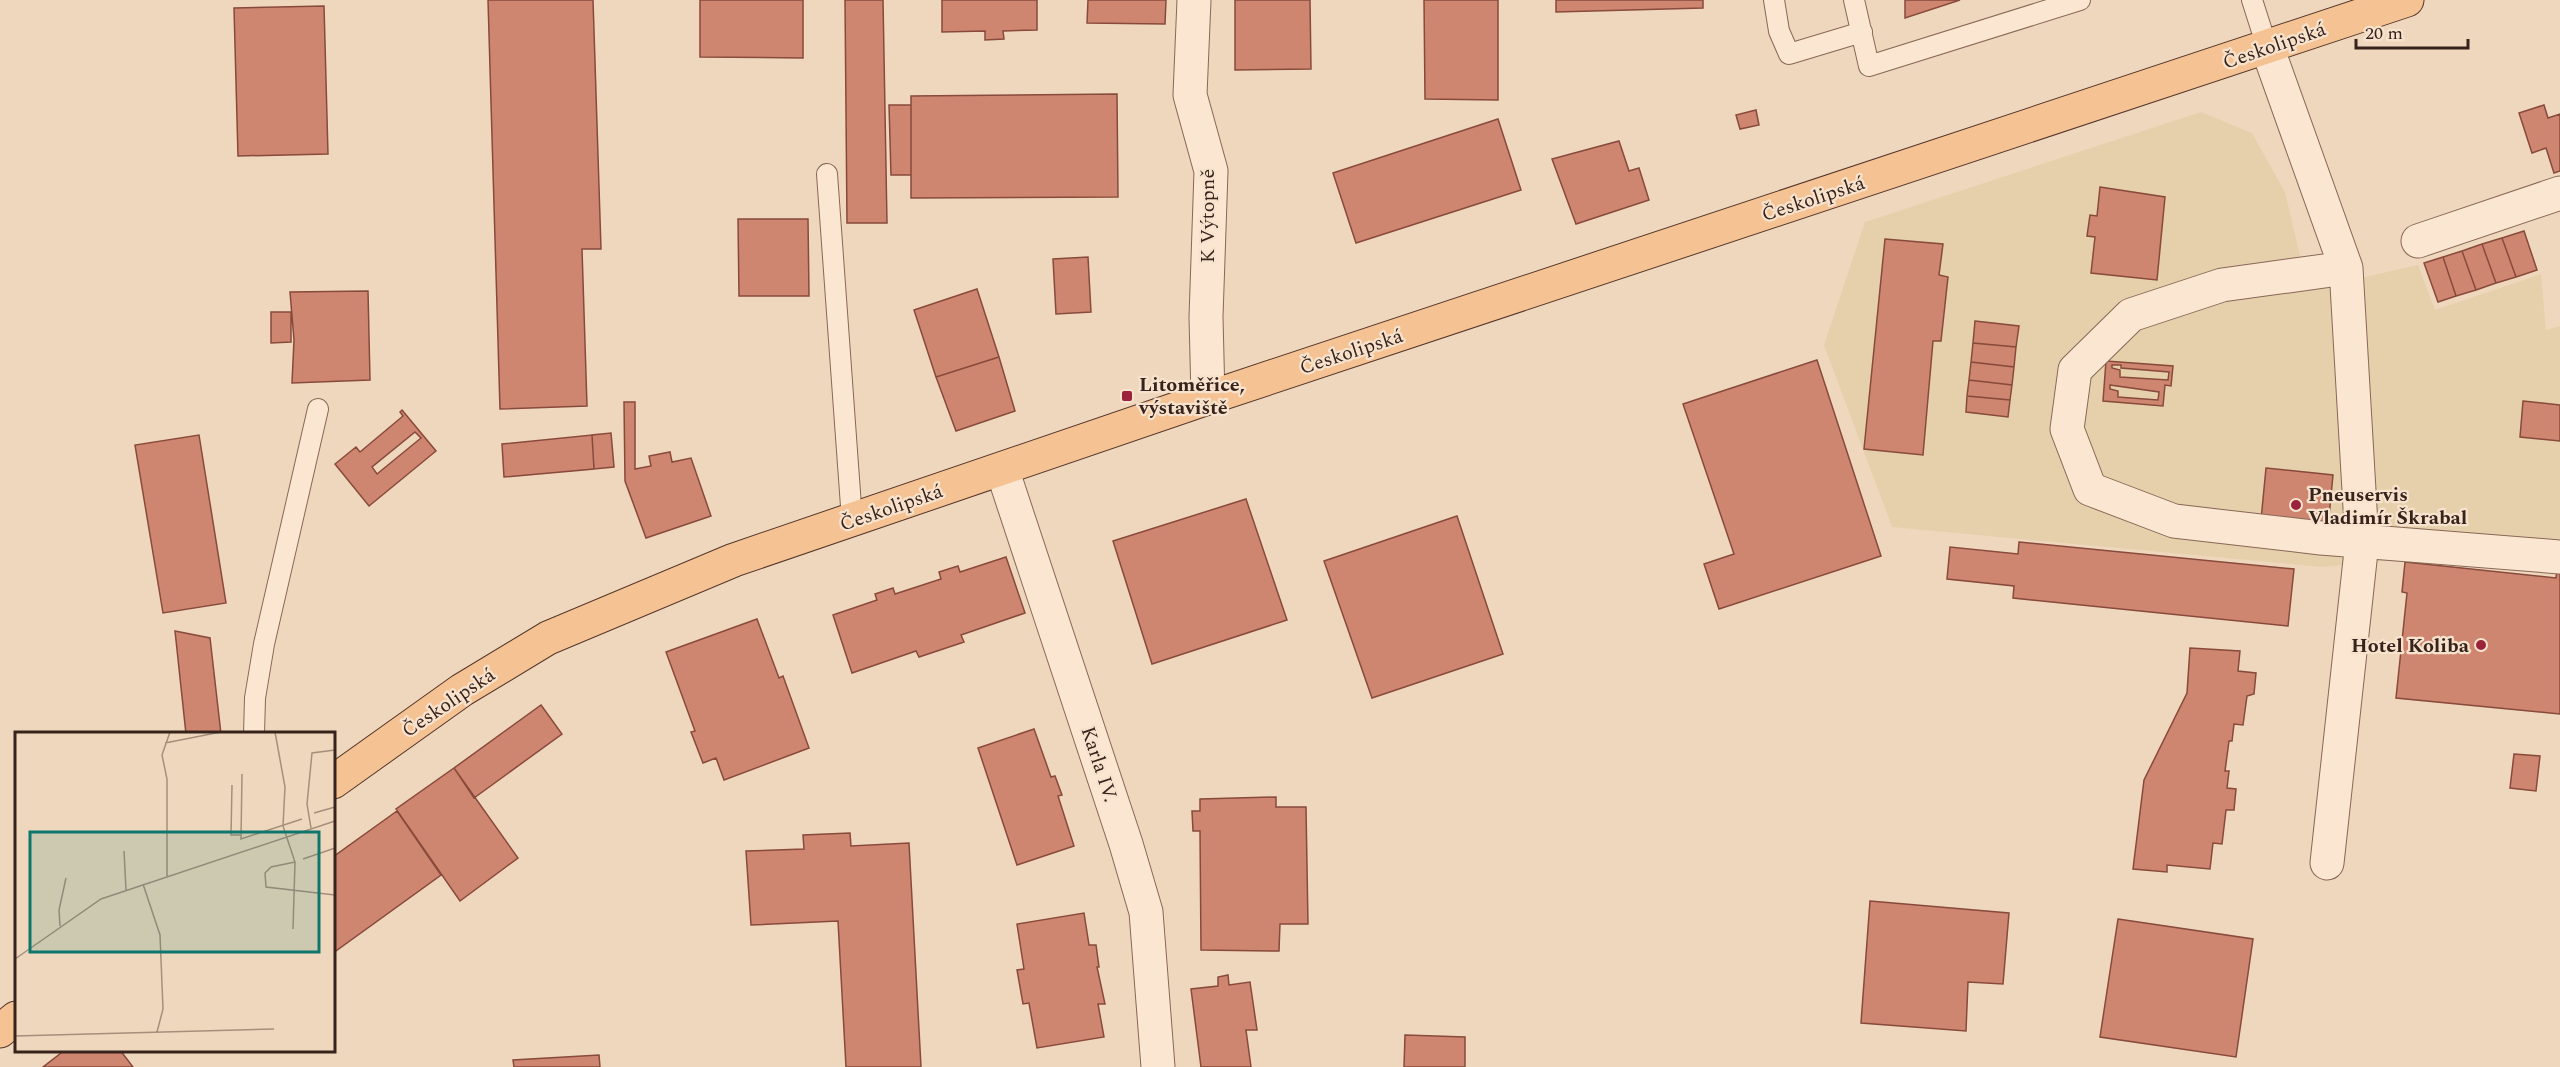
<svg xmlns="http://www.w3.org/2000/svg" width="2560" height="1067" font-family="Spectral,serif">
<style>
.farmland{fill:#e5d0ab}
.building{fill:#cf8671;stroke:#884a3b;stroke-width:1.5;fill-rule:evenodd}
.lines{fill:none;stroke-linecap:round;stroke-linejoin:round}
.service-casing{stroke:#886756;stroke-width:22}
.minor-casing{stroke:#886756;stroke-width:35}
.primary-casing{stroke:#55362b;stroke-width:35}
.service{stroke:#fae6d1;stroke-width:20}
.minor{stroke:#fae6d1;stroke-width:33}
.primary{stroke:#f5c393;stroke-width:33}
.poi-dot{fill:#9a233b;stroke:#f7e3cd;stroke-width:2}
.labels{text-anchor:middle;stroke-width:4.5;stroke-linejoin:round;paint-order:stroke}
.street-label{font-size:20px;fill:#37231b;stroke:#f7e3cd}
.poi-label{font-size:20px;font-weight:bold;fill:#37231b;stroke:#f7e3cd;text-anchor:start}
.inset-road{fill:none;stroke:#a58f7c;stroke-width:1.5}
.view{fill:#0f766e;fill-opacity:0.15;stroke:#0f766e;stroke-width:3}
.inset-edge{fill:none;stroke:#37231b;stroke-width:3}
</style>
<rect width="100%" height="100%" fill="#efd7bd"/>
<path class="farmland" d="M2201 112 2252 133 2285 192 2308 290 2418 265 2435 310 2541 274 2546 330 2560 326V567L2423 557 2322 567 1892 527 1824 345 1865 222Z"/>
<path class="building" d="M488 0H593L601 249H582L587 406 500 409Z
M700 0H803V58L700 57Z
M845 0H883L887 223H847Z
M942 0H1037V30L1003 31 1004 39 985 40V31L942 32Z
M1088 0H1166L1165 24 1087 23Z
M1235 0H1310L1311 69 1235 70Z
M1424 0H1498V100L1425 99Z
M1556 0H1703V8L1556 12Z
M1905 0H1960L1905 18Z
M324 6 328 154 238 156 234 8Z
M1117 94 1118 197 911 198V96Z
M889 105H911V175H891Z
M2544 105 2548 118 2560 114V171L2554 173 2546 148 2532 153 2519 113Z
M1756 110 1759 125 1740 129 1736 115Z
M1498 119 1521 190 1356 243 1333 173Z
M1619 141 1629 171 1639 168 1649 200 1576 224 1552 159Z
M2100 187 2165 197 2157 280 2091 273 2095 237 2087 236 2090 215 2097 216Z
M738 219H808L809 296H739Z
M2524 231 2537 270 2516 277 2502 238Z
M2502 238 2516 277 2496 283 2482 244Z
M1885 239 1943 244 1939 275 1948 277 1941 341H1933L1923 455 1864 449Z
M2482 244 2496 283 2476 290 2462 251Z
M2462 251 2476 290 2456 296 2443 257Z
M1088 257 1091 312 1056 314 1053 259Z
M2443 257 2456 296 2438 302 2424 263Z
M977 289 999 357 936 377 914 310Z
M368 291 370 380 292 383 294 340 290 292Z
M271 312H291V342L271 343Z
M1975 321 2019 326 2016 347 1973 343Z
M1973 343 2016 347 2014 367 1971 362Z
M999 357 1015 411 956 431 936 377Z
M1817 360 1881 556 1719 609 1704 564 1734 554 1683 404Z
M2106 361 2173 366 2171 386 2165 385 2163 406 2103 401ZM2112 365H2121V368L2169 372 2168 380 2120 377V370L2112 368ZM2110 385 2159 392 2158 400 2118 397V391L2110 389Z
M1971 362 2014 367 2012 385 1969 380Z
M1969 380 2012 385 2010 400 1967 396Z
M1967 396 2010 400 2008 417 1966 412Z
M2523 401 2560 405V441L2520 437Z
M624 402H635V469L651 466 649 456 670 452 672 462 691 458 711 516 646 538 625 481Z
M402 410 436 451 369 506 335 464 356 447 360 452 403 416 400 412ZM415 432 421 438 377 474 372 467Z
M611 433 614 467 594 469 592 435Z
M199 435 226 603 163 613 135 445Z
M592 435 594 469 504 477 502 444Z
M2266 468 2333 475 2328 527 2261 520Z
M1246 499 1287 620 1152 664 1113 541Z
M1457 516 1503 654 1372 698 1324 561Z
M2019 542 2294 569 2288 626 2013 598 2014 586 1947 579 1950 547 2018 554Z
M1006 557 1025 613 961 635 964 642 919 657 916 651 852 673 833 615 877 600 875 594 893 588 895 594 941 579 939 572 958 566 960 572Z
M2405 562 2556 578 2557 569 2560 570V714L2396 698 2407 593 2402 592Z
M757 619 779 678 783 676 809 748 724 780 716 758 703 763 691 732 695 731 666 652Z
M175 631 210 638 221 734H186Z
M2190 648 2240 651 2238 671 2256 673 2254 694 2247 696 2243 725 2234 724 2232 741H2229L2225 771H2229L2227 788 2236 789 2234 810H2226L2222 844 2213 843 2210 869 2167 865V872L2133 869 2144 780 2187 693Z
M541 705 562 734 474 798 454 768Z
M1034 729 1051 777 1055 776 1062 795 1058 796 1074 846 1017 865 978 748Z
M2514 754 2540 756 2536 791 2510 788Z
M454 768 518 858 460 901 396 809Z
M1276 797V807H1306L1308 924H1280L1279 951 1201 950 1200 831H1193L1192 811H1200V799Z
M397 811 441 875 333 953V857Z
M850 833 851 846 909 843 921 1067H846L838 921 751 925 746 851 804 849 803 835Z
M1870 901 2009 913 2003 984 1968 982 1966 1031 1861 1023Z
M1084 913 1089 945H1096L1099 967H1097L1105 1004H1098L1104 1037 1037 1048 1029 1003 1023 1004 1017 970 1024 969 1017 924Z
M2118 919 2253 939 2236 1057 2100 1037Z
M1228 975 1229 985 1250 982 1257 1030H1246L1251 1067H1201L1191 989 1218 986V977Z
M1405 1035 1465 1037V1067H1404Z
M65 1050H120L133 1067H43Z
M599 1055 600 1067H514L513 1060Z"/>
<g class="lines">
<g class="service-casing">
<path id="service" d="M1774 0 1779 31 1789 54 1862 32
M1854 0 1869 66 2080 0
M2252 0 2267 47
M827 174 852 520
M254 734 255 698 264 644 318 409"/>
</g>
<g class="minor-casing">
<path id="minor" d="M1194 0 1190 95 1211 171 1206 317 1208 398
M2267 47 2346 268 2362 542 2327 863
M2418 241 2560 193
M2346 268 2222 285 2131 315 2075 370 2067 429 2090 489 2174 521 2321 538 2560 557
M1002 469 1126 844 1146 912 1158 1067"/>
</g>
<g class="primary-casing">
<path id="primary" d="M333 782 462 690 548 638 734 560 1208 398 2407 0
M0 1031 16 1018"/>
</g>
<use href="#service" class="service"/>
<use href="#minor" class="minor"/>
<use href="#primary" class="primary"/>
</g>
<g class="poi-dot">
<rect x="1121" y="390" width="12" height="12" rx="3"/>
<circle cx="2296" cy="505" r="6"/>
<circle cx="2481" cy="645" r="6"/>
</g>
<g class="labels">
<g class="street-label">
<text transform="translate(2274 45) rotate(-19)" y="7">Českolipská</text>
<text transform="translate(1813 198) rotate(-18)" y="7">Českolipská</text>
<text transform="translate(1207 216) rotate(-90)" y="7">K Výtopně</text>
<text transform="translate(1351 351) rotate(-18)" y="7">Českolipská</text>
<text transform="translate(891 507) rotate(-19)" y="7">Českolipská</text>
<text transform="translate(448 702) rotate(-34)" y="7">Českolipská</text>
<text transform="translate(1100 764) rotate(72)" y="7">Karla IV.</text>
</g>
<g class="poi-label">
<text x="1139" y="391">Litoměřice,<tspan x="1139" dy="23">výstaviště</tspan></text>
<text x="2308" y="501">Pneuservis<tspan x="2308" dy="23">Vladimír Škrabal</tspan></text>
<text x="2469" y="652" text-anchor="end">Hotel Koliba</text>
</g>
</g>
<g transform="translate(15 732)">
<rect width="320" height="320" fill="#efd7bd"/>
<path class="inset-road" d="M260 0 270 55 268 94 280 130 278 197M150 11 206 0M227 42 226 107 287 87M217 53 216 103H225M299 81 320 75M296 96 292 72 297 21 320 18M109 119 111 158M288 127 320 116M280 130 256 135 250 141 251 155 320 163M152 144V47L147 23 155 0M128 152 145 203 148 277 142 300M45 194 44 178 51 146M0 227 86 167 320 89M0 304 259 297"/>
<path class="view" d="M15 100H304V220H15Z"/>
<rect width="320" height="320" class="inset-edge"/>
</g>
<path d="M2356 39v9h112v-9" fill="none" stroke="#37231b" stroke-width="3"/>
<text x="2365" y="39" font-size="18" fill="#37231b" stroke="#f7e3cd" stroke-width="4.5" paint-order="stroke">20 m</text>
</svg>
